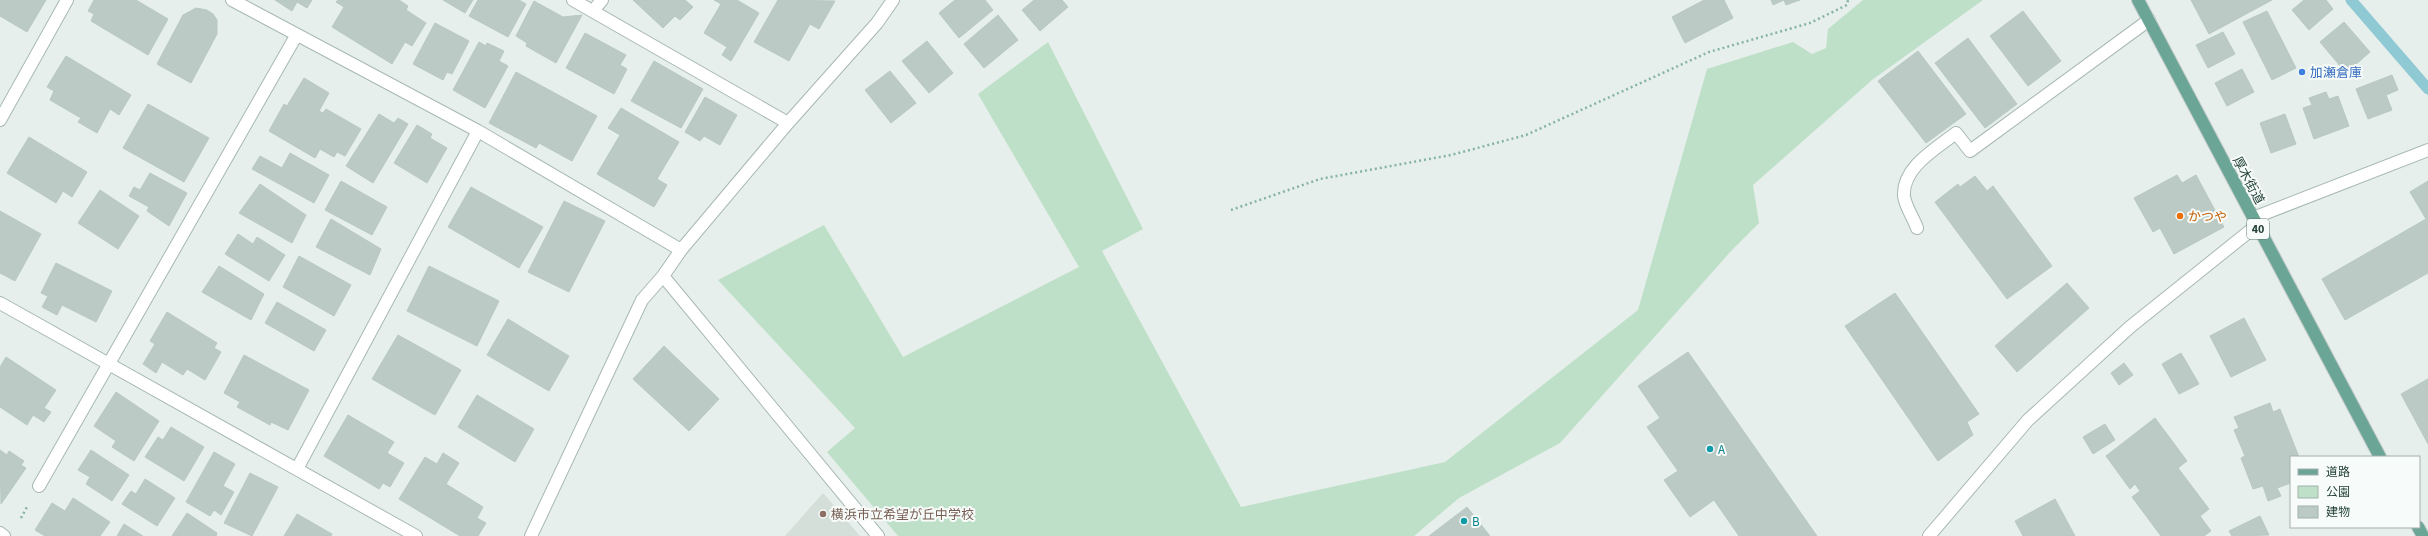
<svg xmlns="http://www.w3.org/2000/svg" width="2428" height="536" font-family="'Source Sans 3','Noto Sans JP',sans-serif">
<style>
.built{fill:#d4dfda}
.green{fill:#bfe0c8}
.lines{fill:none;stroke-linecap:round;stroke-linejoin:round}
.stream{stroke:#8ec9d4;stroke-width:11}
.building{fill:#bbcac4;stroke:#b8c9c2}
.minor-casing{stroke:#a8b8b2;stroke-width:14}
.major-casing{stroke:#c2cac8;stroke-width:14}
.path{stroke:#86b3a5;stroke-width:2.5;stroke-dasharray:2 3;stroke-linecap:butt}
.minor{stroke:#fff;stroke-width:12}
.major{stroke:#6aa596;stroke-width:12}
.shop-dot{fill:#3f7fe0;stroke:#f7fbf9;stroke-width:1.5}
.food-dot{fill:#e8710a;stroke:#f7fbf9;stroke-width:1.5}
.culture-dot{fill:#0f9aa8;stroke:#f7fbf9;stroke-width:1.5}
.education-dot{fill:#8d6e63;stroke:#f7fbf9;stroke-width:1.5}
.labels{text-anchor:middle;stroke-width:4;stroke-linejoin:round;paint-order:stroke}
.shield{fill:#f7fbf9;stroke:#637a73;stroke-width:1}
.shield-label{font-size:12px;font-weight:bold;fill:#24423a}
.shop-label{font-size:13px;fill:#366cbe;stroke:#f7fbf9;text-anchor:start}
.street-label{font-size:13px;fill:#24423a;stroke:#f7fbf9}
.food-label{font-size:13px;fill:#c56008;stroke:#f7fbf9;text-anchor:start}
.culture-label{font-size:13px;fill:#0d838f;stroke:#f7fbf9;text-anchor:start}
.education-label{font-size:13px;fill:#785e54;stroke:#f7fbf9;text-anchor:start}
</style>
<rect width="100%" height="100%" fill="#e6efeb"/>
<path class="built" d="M823 493 860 536H785Z"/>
<path class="green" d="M1863 0H1983L1872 80 1753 185 1759 223 1732 250 1560 443 1459 498 1414 536H898L827 452 855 428 718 280 824 225 903 357 1079 267 978 94 1048 42 1143 229 1102 251 1241 507 1445 462 1638 310 1707 69 1793 42 1812 54 1826 48 1828 29Z"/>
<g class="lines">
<path class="stream" d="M2351 0 2428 89"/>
</g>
<path class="building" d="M0 0H46L27 32 0 16Z
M94 0H136L168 19 148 55 91 21 94 14 88 11Z
M275 0H312L307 8 297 2 292 11Z
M338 0H399L408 6 406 10 426 23 412 46 405 42 392 64 332 27 344 7 336 2Z
M443 0H473L465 13Z
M478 0H519L526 4 508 37 469 16Z
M633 0H685L693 7 680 20 675 16 663 28Z
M714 0H737L759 13 731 61 722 55 727 47 704 33 721 4Z
M778 0 835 1 819 29 810 24 789 61 754 42Z
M955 0H985L993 10 959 38 939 13Z
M1034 0H1062L1068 7 1040 31 1022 10Z
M1704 0H1724L1733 18 1685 43 1672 17Z
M1771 0H1784L1773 5Z
M1784 0H1800L1786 5Z
M2191 0H2272L2209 34Z
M2304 0H2326L2333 9 2309 30 2292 10Z
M534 1 563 17 582 15 556 63 526 46 527 43 516 36Z
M196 8 207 10 213 14 217 20V34L191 83 157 64 183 15Z
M2023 11 2061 61 2028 86 1990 36Z
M2267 11 2296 68 2272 80 2243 22Z
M998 15 1018 40 984 68 964 44Z
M2344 22 2370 52 2346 73 2320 42Z
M435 23 469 41 452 74 447 72 443 80 413 64Z
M2223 32 2235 54 2208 68 2196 45Z
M585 33 626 55 620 65 627 69 614 94 566 68Z
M1968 38 2017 104 1985 128 1935 63Z
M927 41 953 73 929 93 902 61Z
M479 42 486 46 487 43 504 51 499 61 508 66 485 108 453 90Z
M1918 51 1966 114 1926 143 1878 81Z
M66 56 131 95 119 115 110 109 97 133 78 122 81 118 50 100 54 91 47 87Z
M654 61 703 89 681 128 631 101Z
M2242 69 2254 92 2227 106 2215 83Z
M890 71 916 103 891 123 865 90Z
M516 72 597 116 572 161 539 143 536 148 489 123Z
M2392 75 2398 90 2386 95 2392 110 2368 119 2356 89Z
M304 78 329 93 319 111 323 113 326 109 361 129 345 156 337 152 334 157 320 149 315 158 269 131 284 104 287 106Z
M2326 92 2329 99 2338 96 2349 126 2314 139 2303 108 2312 105 2309 98Z
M705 97 737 115 720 145 704 136 700 141 685 132Z
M148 104 209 138 184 182 123 148Z
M621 108 679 142 657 179 667 185 654 207 597 174 620 135 608 128Z
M379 114 394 123 398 118 408 124 373 183 346 166Z
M2285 114 2296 144 2271 153 2260 123Z
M417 125 432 134 430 138 447 148 427 183 394 163Z
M29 137 87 172 72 197 63 191 56 203 7 173Z
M290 153 329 175 314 203 252 169 260 156 282 168Z
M150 173 187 193 169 226 147 211 149 207 129 196 134 187 140 190Z
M2177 175 2182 183 2196 175 2224 227 2174 254 2160 228 2153 232 2134 198Z
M1975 176 1987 191 1993 186 2052 266 2007 299 1935 202 1958 184 1960 187Z
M341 181 387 207 372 235 325 210Z
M2428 181V273L2345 320 2322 279 2426 219 2410 192Z
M260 184 306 215 292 243 239 213Z
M471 187 543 227 519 268 448 227Z
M100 190 139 216 118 249 78 223Z
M564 201 605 221 569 292 528 272Z
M0 211 41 234 15 281 0 273Z
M331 219 381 249 370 275 316 247Z
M238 234 253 244 257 237 285 255 269 281 225 254Z
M299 256 351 285 334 316 283 287Z
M56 263 112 291 96 322 62 305 57 315 42 307 48 296 41 293Z
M219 266 264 294 251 320 202 292Z
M429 266 499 301 477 346 407 311Z
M2067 283 2089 308 2017 372 1995 346Z
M1895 293 1979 414 1967 422 1973 435 1938 461 1845 326Z
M277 302 326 330 314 351 265 323Z
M167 312 217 343 214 348 221 352 205 380 187 369 183 375 162 362 156 373 143 364 155 344 150 341Z
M2244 318 2266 360 2231 377 2210 336Z
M508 319 569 356 549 391 487 355Z
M398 335 461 370 435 415 372 379Z
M664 346 719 399 689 431 633 379Z
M1688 352 1817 536H1739L1714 500 1690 517 1664 480 1678 471 1647 427 1660 418 1638 386Z
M2181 353 2199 384 2179 394 2162 364Z
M244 355 309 390 288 430 271 422 270 425 237 407 240 402 224 393Z
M6 357 56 390 44 408 51 412 44 422 33 415 27 425 0 407V367Z
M2124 363 2133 375 2119 385 2111 373Z
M2428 379V444L2401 394Z
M116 392 159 421 134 461 112 447 116 441 94 426Z
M477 395 534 429 515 462 458 427Z
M2270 403 2273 412 2280 409 2299 457H2291V483L2277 488 2281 496 2268 501 2263 486 2253 489 2241 458 2245 456 2234 430 2239 428 2234 417Z
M348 415 394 442 387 453 404 463 390 487 383 483 379 489 324 456Z
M2155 418 2187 461 2178 468 2209 509 2200 516 2211 531 2204 536H2161L2132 497 2140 491 2135 484 2130 489 2106 456Z
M2105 424 2115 440 2093 454 2083 437Z
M171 427 204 447 184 481 145 457 158 437 163 440Z
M0 450 7 455 9 451 24 461 21 465 26 468 1 504Z
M91 450 129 475 112 501 86 484 90 477 78 470Z
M214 452 235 464 223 486 234 492 221 515 214 510 210 516 186 502Z
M443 453 459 463 446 484 483 507 477 518 486 523 478 536H460L399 499 425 457 437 464Z
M250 473 278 487 252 536 224 523Z
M145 479 175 498 157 526 122 504 131 491 136 494Z
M73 498 110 522 100 536H45L35 530 52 503 65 511Z
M2055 499 2075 536H2023L2015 521Z
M1467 507 1490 536H1429Z
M187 513 217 533 216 536H172Z
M297 514 332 534 331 536H284Z
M2260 516 2269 535 2232 536 2229 531Z
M124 524 143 536H117Z"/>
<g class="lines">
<g class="minor-casing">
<path id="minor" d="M232 0 478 131 681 250
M573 0 788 123
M593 11 602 0
M0 120 67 0
M2253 218 2428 150
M1917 228C1914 219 1905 206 1904 196 1902 167 1937 148 1956 133L1970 151 2149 20
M663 276 878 536
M0 303 416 536
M297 469 478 131
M39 486 296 36
M0 533 4 536
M531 536 642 300 663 276 681 250 788 123 877 23 893 0
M1929 536 2028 420 2130 327 2256 226"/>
</g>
<g class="major-casing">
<path id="major" d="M2138 0 2380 457
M2418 527 2423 536"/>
</g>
<path class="path" d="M1231 210 1320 179 1451 155 1526 135 1709 52 1810 23 1847 5 1848 0
M21 518 27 507"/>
<use href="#minor" class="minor"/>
<use href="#major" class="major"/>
</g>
<circle class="shop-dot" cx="2302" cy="72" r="4"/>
<circle class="food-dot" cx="2180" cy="216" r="4"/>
<g class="culture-dot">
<circle cx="1710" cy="449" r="4"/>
<circle cx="1464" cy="521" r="4"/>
</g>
<circle class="education-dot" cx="823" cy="514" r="4"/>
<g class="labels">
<rect class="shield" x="2247" y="219" width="22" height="20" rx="3"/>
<g class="shield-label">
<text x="2258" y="233">40</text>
</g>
<g class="shop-label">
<text x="2310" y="77">加瀬倉庫</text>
</g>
<g class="street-label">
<text transform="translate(2249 180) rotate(62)" y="5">厚木街道</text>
</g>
<g class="food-label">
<text x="2188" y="221">かつや</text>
</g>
<g class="culture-label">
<text x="1718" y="454">A</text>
<text x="1472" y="526">B</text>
</g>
<g class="education-label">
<text x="831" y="519">横浜市立希望が丘中学校</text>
</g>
</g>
<rect x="2290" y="456" width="130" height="72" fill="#f7fbf9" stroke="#a3b1ad"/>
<rect x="2298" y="469" width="20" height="6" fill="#6aa596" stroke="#a3b1ad"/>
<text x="2326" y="476" font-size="12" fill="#24423a">道路</text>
<rect x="2298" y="486" width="20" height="12" fill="#bfe0c8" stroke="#a3b1ad"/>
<text x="2326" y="496" font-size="12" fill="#24423a">公園</text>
<rect x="2298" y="506" width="20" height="12" fill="#bbcac4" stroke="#a3b1ad"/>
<text x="2326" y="516" font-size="12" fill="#24423a">建物</text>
</svg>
